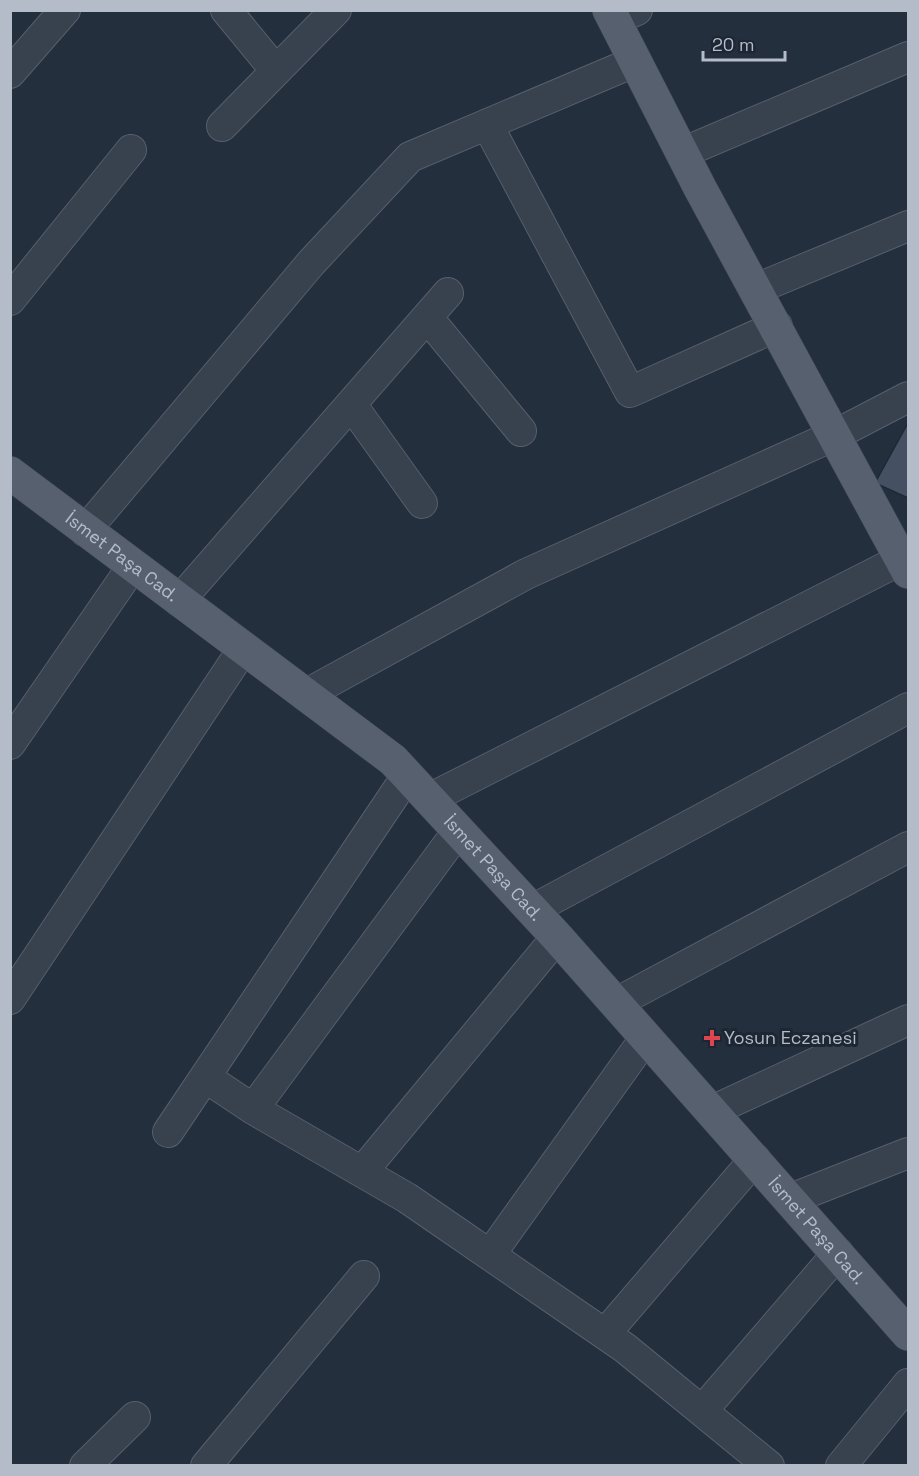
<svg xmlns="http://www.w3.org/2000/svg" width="919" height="1476" font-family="'Space Grotesk',sans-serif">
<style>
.building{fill:#455162;stroke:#1f2835;stroke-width:1.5}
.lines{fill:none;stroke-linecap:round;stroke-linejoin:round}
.minor-casing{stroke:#565f6c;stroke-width:32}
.major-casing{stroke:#414a57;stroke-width:34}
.minor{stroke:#38414e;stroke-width:30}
.major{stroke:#56606e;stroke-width:33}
.health-dot{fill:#e0444e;stroke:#1d2633;stroke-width:2}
.labels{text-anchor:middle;stroke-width:6;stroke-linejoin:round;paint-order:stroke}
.street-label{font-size:18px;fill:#b4bcc9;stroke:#1d2633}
.poi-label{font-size:18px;fill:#b4bcc9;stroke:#1d2633;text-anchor:start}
</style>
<rect width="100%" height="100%" fill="#242f3e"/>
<path class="building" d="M908 423V498L875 483Z"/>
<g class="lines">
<g class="minor-casing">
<path id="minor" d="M226 10 276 71
M614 20 637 10
M10 73 65 10
M487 124 630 392 777 326
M222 126 336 10
M682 153 908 57
M756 289 908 226
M10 300 131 150
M427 317 521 431
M351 404 422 503
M85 531 311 263 410 157 634 62
M179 601 448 293
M305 695 526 574 835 435 908 397
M10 744 132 567
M429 799 908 556
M532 910 908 708
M10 999 243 649
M616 1003 908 847
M205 1077 253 1109 407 1198 625 1348 769 1466
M253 1109 458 831
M712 1111 908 1020
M168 1132 407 776
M362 1172 557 937
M791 1199 908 1153
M490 1255 646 1037
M605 1334 755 1159
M702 1411 838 1253
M85 1466 135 1417
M206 1466 364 1276
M841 1466 908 1384"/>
</g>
<g class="major-casing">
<g id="major">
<path d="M609 10 700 188 908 572"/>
<path id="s1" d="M10 473 393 760 557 937 908 1334"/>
</g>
</g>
<use href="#minor" class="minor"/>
<use href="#major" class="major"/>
</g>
<path class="health-dot" d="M709 1029h6v6h6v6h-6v6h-6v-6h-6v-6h6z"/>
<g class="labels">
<g class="street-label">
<text dy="6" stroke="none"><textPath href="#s1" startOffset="140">İsmet Paşa Cad.</textPath></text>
<text dy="6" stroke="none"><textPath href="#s1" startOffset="626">İsmet Paşa Cad.</textPath></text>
<text dy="6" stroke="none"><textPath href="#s1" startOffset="1112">İsmet Paşa Cad.</textPath></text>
</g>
<g class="poi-label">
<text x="724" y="1044">Yosun Eczanesi</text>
</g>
</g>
<rect width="919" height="1476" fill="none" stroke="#b4bcc9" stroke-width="24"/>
<path d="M703 51v9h82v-9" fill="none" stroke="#b4bcc9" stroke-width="3"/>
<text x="712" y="51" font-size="18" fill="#b4bcc9" stroke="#1d2633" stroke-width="4.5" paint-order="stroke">20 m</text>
</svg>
